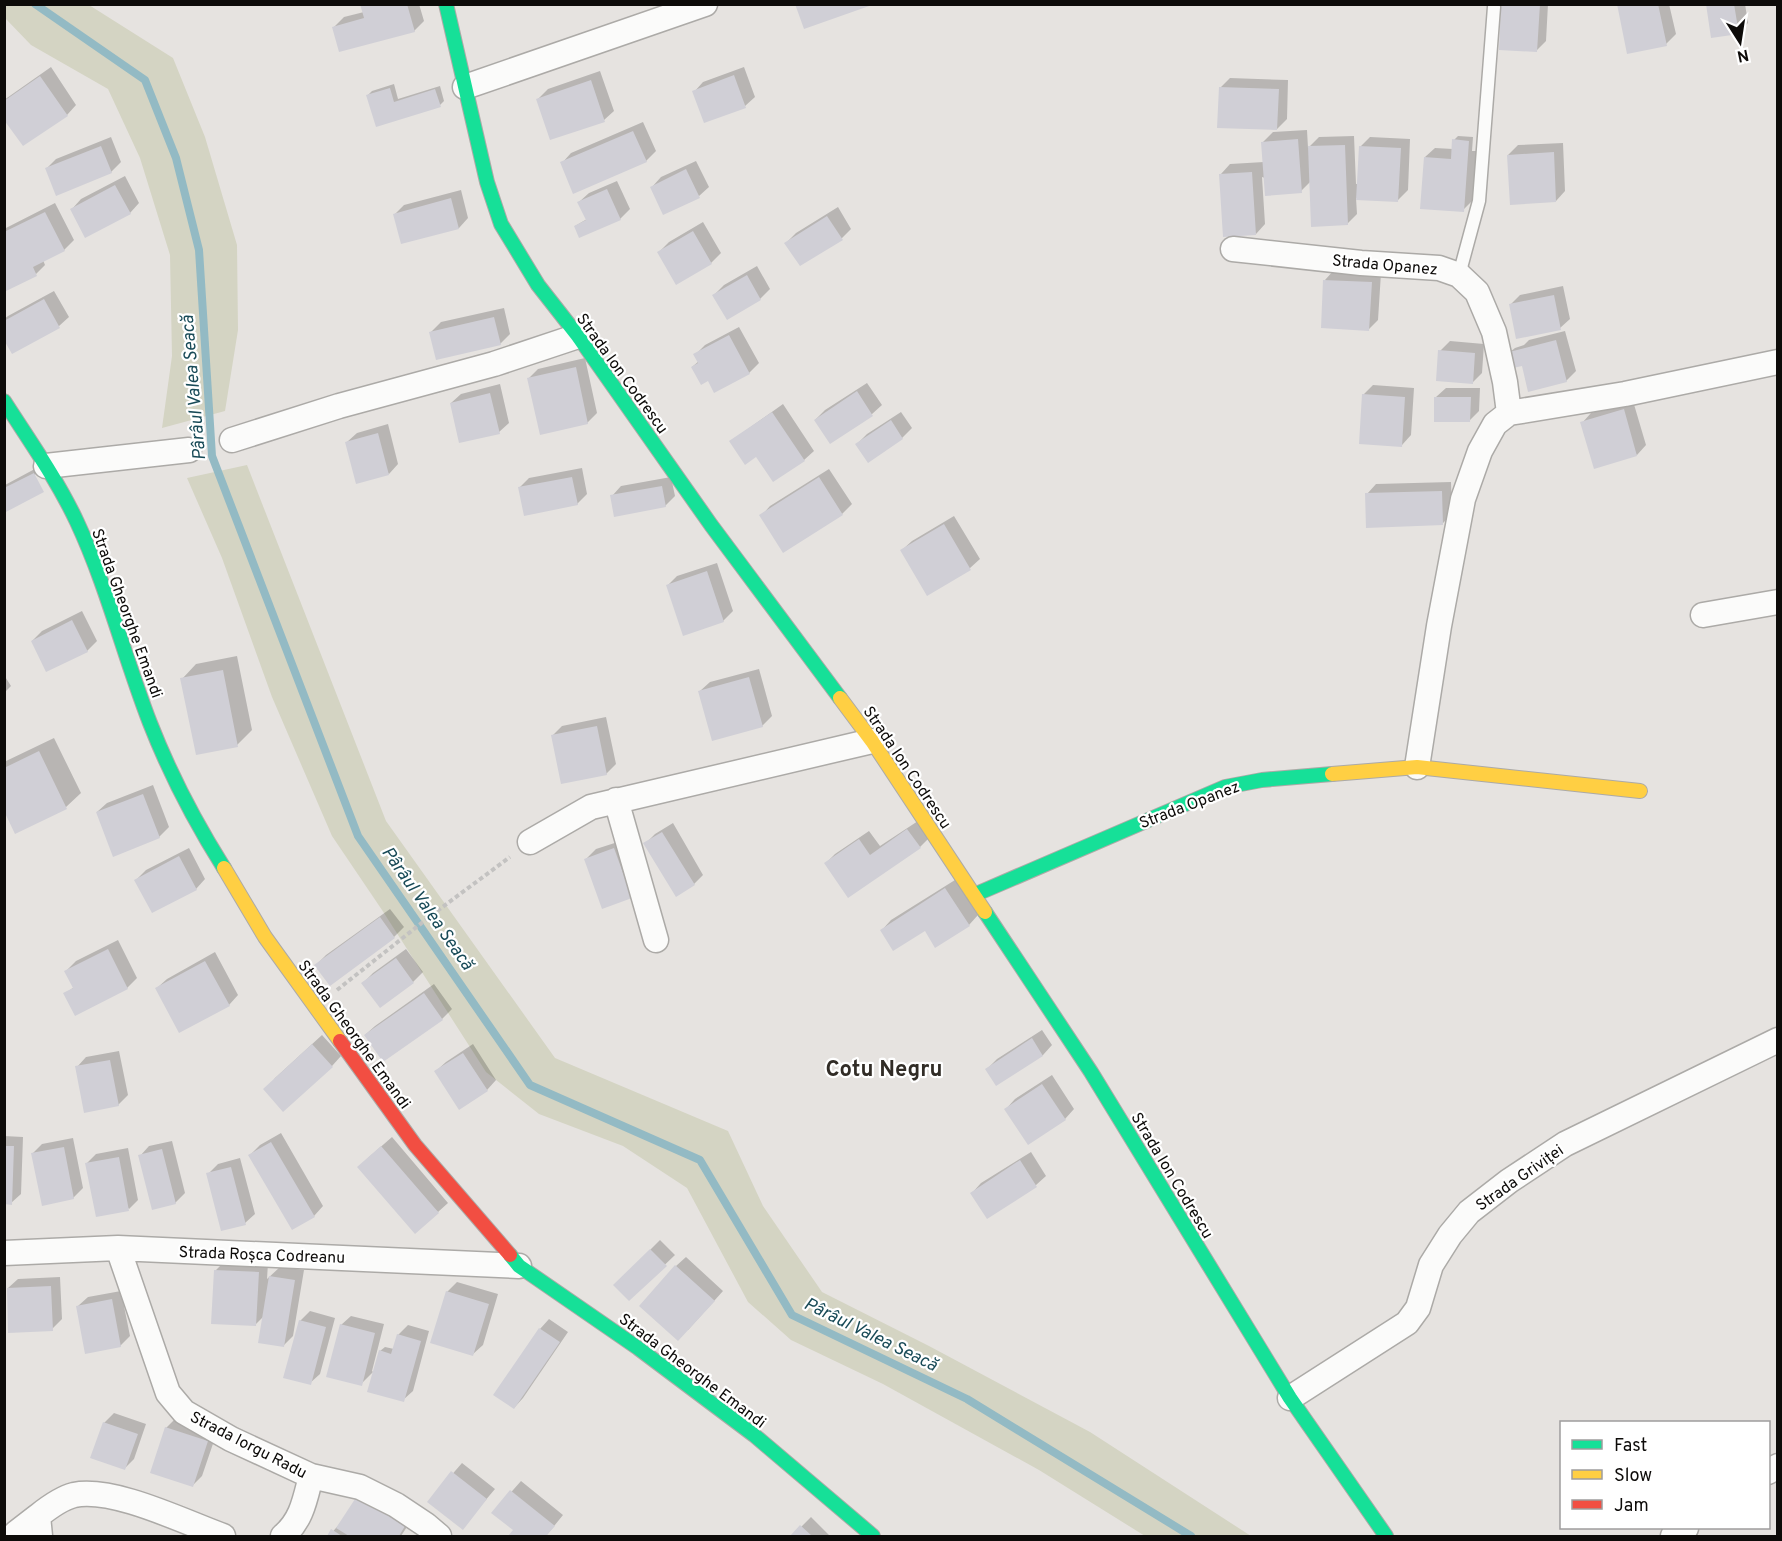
<svg xmlns="http://www.w3.org/2000/svg" width="1782" height="1541" font-family="Overpass,sans-serif">
<style>
.green{fill:#d4d4c3}
.shadow{fill:#0003}
.lines{fill:none;stroke-linecap:round;stroke-linejoin:round}
.stream{stroke:#93bac4;stroke-width:8}
.building{fill:#d0cfd6}
.lane-casing{stroke:#acaaa7;stroke-width:15}
.street-casing{stroke:#acaaa7;stroke-width:27}
.fast-casing{stroke:#acaaa7;stroke-width:16}
.slow-casing{stroke:#acaaa7;stroke-width:16}
.jam-casing{stroke:#acaaa7;stroke-width:16}
.path{stroke:#c3c2c1;stroke-width:4;stroke-dasharray:4.5 3;stroke-linecap:butt}
.lane{stroke:#fbfbfa;stroke-width:12}
.street{stroke:#fbfbfa;stroke-width:24}
.fast{stroke:#16e098;stroke-width:14}
.slow{stroke:#ffcf43;stroke-width:14}
.jam{stroke:#f24e42;stroke-width:14}
.labels{text-anchor:middle;stroke-width:4.5;stroke-linejoin:round;paint-order:stroke}
.street-label{font-size:16px;fill:#0d0b09;stroke:#fff}
.water-label{font-size:18px;font-style:italic;fill:#184a57;stroke:#fff}
.district-label{font-size:22px;font-weight:bold;fill:#312c26;stroke:#fff}
</style>
<rect width="100%" height="100%" fill="#e6e3e0"/>
<path class="green" d="M5 4 89 5 173 58 205 137 237 245 238 330 225 411 162 428 172 356 170 255 140 158 108 89 31 45 5 18Z
M247 465 386 821 555 1058 728 1131 763 1206 822 1292 929 1346 1090 1432 1251 1536H1145L1039 1470 883 1384 791 1340 748 1302 687 1188 623 1146 539 1114 486 1072 382 910 332 836 272 697 222 558 187 478Z"/>
<path class="shadow" d="M362 4H419L424 21 414 31 334 27 344 17 364 12Z
M1503 4H1548L1546 41 1537 50Z
M1618 4H1669L1676 34 1666 44Z
M1707 4H1745L1748 23 1738 33Z
M51 67 76 105 67 115 4 117V100Z
M744 67 755 97 745 106 694 92 703 82Z
M600 71 614 111 604 120 538 99 548 89Z
M1230 78 1288 80 1287 119 1277 129 1220 88Z
M394 84 398 99 440 86 444 101 440 105 377 125 368 95 372 91Z
M643 122 656 151 646 161 562 163 571 153Z
M1307 130 1308 148 1319 137 1354 136 1356 184H1358L1360 147 1370 137 1410 139 1408 190 1398 200 1356 198 1357 214 1347 224 1311 181 1301 191 1262 177 1265 224 1256 234 1221 174 1230 164 1264 162 1263 142 1273 132Z
M1458 136 1473 137 1472 151H1477L1473 200 1463 210 1425 157 1435 148 1453 149 1454 140Z
M111 137 121 162 111 172 46 169 56 159Z
M1563 143 1565 191 1556 201 1508 155 1518 145Z
M696 161 709 187 699 196 652 187 661 177Z
M125 176 139 203 130 213 72 209 81 199Z
M617 181 630 209 620 219 575 226 587 219 579 202 589 193Z
M461 190 468 218 459 228 402 242 395 214 404 205Z
M55 203 74 240 64 250 43 260 45 265 36 274 4 290V229Z
M838 207 851 229 842 238 786 243 796 233Z
M703 222 721 253 711 263 659 252 669 242Z
M757 266 770 289 760 299 727 318 714 295 724 285Z
M1334 270 1381 273 1378 320 1368 330 1325 280Z
M1563 286 1570 319 1560 328 1510 305 1520 295Z
M54 291 69 317 59 326 4 337V319L8 316Z
M504 308 510 334 500 344 431 332 441 322Z
M739 327 759 363 749 373 708 379 692 367 699 361 695 355 705 345Z
M1565 331 1576 371 1566 381 1523 364 1510 352 1515 348 1524 345 1529 340Z
M1450 341 1484 344 1482 373 1472 383 1440 351Z
M585 358 597 413 587 423 529 378 538 369Z
M867 383 882 405 872 414 815 420 825 410Z
M500 384 509 423 499 432 451 403 461 394Z
M1373 385 1414 388 1411 435 1402 445 1363 395Z
M1446 388H1480L1479 411 1470 420 1436 397Z
M1633 401 1646 445 1637 455 1582 423 1591 413Z
M783 404 814 451 804 460 757 455 731 441Z
M901 412 912 428 902 438 857 444 867 434Z
M388 424 398 464 389 474 347 442 357 433Z
M44 464 4 511 5 485Z
M582 468 587 494 577 504 520 487 529 478Z
M829 469 852 504 842 514 761 516 770 506Z
M671 477 675 496 665 506 612 496 621 486Z
M1451 482 1452 514 1442 524 1367 494 1376 484Z
M954 516 980 559 970 568 928 594 902 550 912 541Z
M717 563 733 611 723 621 667 586 677 576Z
M82 611 97 641 87 651 47 670 32 641 42 631Z
M237 656 252 730 237 745 182 679 196 664Z
M759 669 772 716 762 726 700 691 710 682Z
M4 675 11 686 4 693Z
M606 717 616 764 606 774 553 735 562 726Z
M54 738 81 793 66 807 4 808V762Z
M153 785 169 827 159 837 97 812 107 803Z
M918 821 929 838 920 847 826 863 835 854 869 831 880 846Z
M673 823 703 875 694 884 645 844 655 834Z
M624 840 641 887 603 907 586 859 596 849Z
M189 848 205 879 196 889 136 880 146 870Z
M955 880 978 915 969 925 925 929 882 930 891 920Z
M390 909 404 927 394 937 316 965 326 955Z
M118 940 137 978 127 988 65 994 74 987 66 971 76 961Z
M406 949 423 972 413 982 380 1006 363 983 373 973Z
M215 952 238 995 229 1005 157 988 167 979Z
M434 984 452 1009 442 1019 365 1035 375 1026Z
M1042 1030 1052 1045 1043 1055 997 1084 987 1069 997 1059Z
M322 1035 341 1056 332 1066 274 1079Z
M473 1044 496 1080 487 1090 436 1071 446 1062Z
M119 1051 128 1095 118 1105 77 1067 86 1057Z
M1052 1075 1074 1109 1065 1119 1006 1109 1015 1099Z
M281 1133 323 1206 314 1216 250 1155 260 1145Z
M4 1136 23 1137 21 1194 11 1203H4Z
M392 1137 448 1203 438 1212 368 1158Z
M73 1138 83 1188 73 1198 33 1153 42 1144Z
M172 1141 185 1193 175 1203 140 1156 149 1146Z
M128 1148 138 1200 129 1209 86 1164 96 1154Z
M1031 1152 1046 1176 1036 1185 987 1217 972 1193 981 1183Z
M240 1158 255 1214 245 1223 208 1174 218 1164Z
M660 1240 675 1255 629 1299 615 1285Z
M686 1257 723 1291 688 1330 676 1266Z
M225 1261 268 1263 267 1279 280 1267 304 1270 293 1336 284 1345 264 1316 256 1324 215 1271Z
M60 1277 62 1319 52 1329 8 1288 18 1279Z
M457 1282 498 1294 483 1345 473 1354 447 1292Z
M121 1291 130 1336 120 1346 78 1306 88 1297Z
M310 1311 335 1318 320 1374 310 1383 300 1321Z
M351 1316 384 1324 372 1371 373 1372 361 1384 341 1325Z
M549 1319 568 1332 523 1398 514 1408 540 1329Z
M408 1325 429 1331 413 1391 403 1400 380 1351 385 1347 394 1349 398 1335Z
M114 1413 146 1424 134 1459 125 1468 104 1423Z
M176 1418 217 1432 202 1476 193 1485 166 1428Z
M462 1463 495 1489 462 1528 429 1501Z
M521 1481 563 1515 546 1536H510L515 1530 493 1513Z
M358 1497 414 1516 401 1536H329L342 1521Z
M811 1517 830 1536H792Z"/>
<g class="lines">
<path class="stream" d="M35 4 145 80 176 158 199 250 212 456 358 836 530 1085 700 1160 792 1315 967 1399 1191 1536"/>
</g>
<path class="building" d="M360 4H407L415 32 339 52 332 27 364 18Z
M795 4H872V5L804 29Z
M1501 4H1540L1537 52 1499 50Z
M1617 4H1658L1667 46 1627 54Z
M1706 4H1734L1739 34 1711 38Z
M734 75 746 108 704 123 692 91Z
M40 76 68 116 23 146 4 120V101Z
M591 80 605 122 550 140 536 99Z
M1219 87 1279 89 1277 130 1217 128Z
M390 88 394 102 435 89 441 107 376 127 366 95Z
M633 131 647 162 573 194 560 162Z
M1298 139 1302 193 1265 196 1261 142Z
M1452 139 1469 141 1464 212 1420 209 1424 157 1451 159Z
M1345 145 1348 225 1311 227 1308 146Z
M101 146 112 173 56 196 45 168Z
M1359 146 1401 148 1398 202 1356 200Z
M1554 152 1556 202 1510 205 1507 155Z
M686 169 700 198 663 215 650 187Z
M1252 172 1256 235 1223 237 1219 174Z
M115 185 131 214 85 238 70 209Z
M607 189 621 220 579 238 574 226 586 220 577 202Z
M451 198 459 229 401 244 393 214Z
M45 212 65 251 33 267 37 276 4 292V232Z
M827 216 843 240 800 266 784 243Z
M693 231 712 264 676 285 657 252Z
M747 275 761 300 727 320 712 295Z
M1323 280 1372 282 1369 331 1321 328Z
M1554 295 1561 330 1516 339 1509 304Z
M44 299 60 328 12 354 4 340V321Z
M494 317 501 345 436 360 429 332Z
M729 335 750 374 714 393 708 381 701 385 691 367 698 363 693 354Z
M1556 340 1567 382 1528 392 1522 366 1513 368 1509 352Z
M1438 350 1475 353 1473 384 1436 381Z
M576 367 588 424 540 435 527 378Z
M857 391 873 416 830 444 814 420Z
M490 393 500 434 459 443 450 403Z
M1362 394 1405 397 1402 447 1359 444Z
M1434 397H1471L1470 422H1434Z
M1624 409 1637 456 1594 469 1580 422Z
M772 412 805 461 773 482 756 457 745 465 729 441Z
M891 420 903 439 868 463 855 444Z
M378 433 389 475 356 484 345 442Z
M34 473 44 492 4 513V488Z
M572 477 578 505 524 516 518 487Z
M819 477 843 515 783 553 759 515Z
M662 486 666 507 614 517 610 495Z
M1442 491 1443 525 1366 528 1365 493Z
M944 524 971 570 927 596 900 550Z
M707 571 724 622 683 636 666 585Z
M72 620 88 652 46 672 31 641Z
M223 670 238 747 196 755 180 678Z
M749 677 763 727 712 741 698 691Z
M597 726 607 775 561 784 551 735Z
M39 751 67 809 15 834 4 811V768Z
M143 794 160 838 113 857 96 812Z
M907 829 921 848 848 898 824 863 859 839 870 855Z
M662 832 695 885 676 897 643 843Z
M614 848 632 898 602 909 584 859Z
M179 856 197 890 152 913 134 880Z
M945 888 970 926 935 948 925 931 893 951 880 930Z
M380 917 395 938 330 986 314 965Z
M108 949 128 989 75 1016 63 993 73 988 64 971Z
M396 958 414 983 380 1008 361 983Z
M205 961 230 1006 179 1033 155 988Z
M424 993 443 1020 383 1062 364 1035Z
M1032 1038 1043 1056 996 1086 985 1069Z
M312 1044 333 1067 283 1112 263 1089Z
M463 1053 488 1091 459 1110 434 1071Z
M110 1060 119 1106 84 1113 75 1066Z
M1042 1084 1066 1120 1028 1145 1004 1109Z
M271 1142 315 1217 292 1230 248 1155Z
M4 1146H14L12 1205 4 1204Z
M381 1146 439 1213 415 1234 357 1167Z
M64 1147 74 1199 42 1206 31 1153Z
M162 1149 176 1204 152 1210 138 1155Z
M119 1157 129 1211 96 1217 85 1163Z
M1020 1160 1037 1187 987 1219 970 1193Z
M231 1167 246 1225 221 1231 206 1173Z
M650 1249 667 1266 629 1301 613 1285Z
M675 1265 715 1301 678 1341 639 1306Z
M214 1270 259 1272 256 1326 211 1324Z
M269 1276 295 1280 284 1347 258 1343Z
M51 1286 53 1331 8 1333 7 1288Z
M446 1291 489 1304 473 1356 430 1343Z
M112 1299 121 1347 85 1354 76 1306Z
M299 1320 326 1327 311 1385 283 1378Z
M340 1324 375 1333 362 1386 326 1377Z
M539 1328 560 1342 514 1409 493 1395Z
M397 1334 421 1341 404 1402 367 1392 379 1350 391 1354Z
M103 1422 138 1434 125 1470 90 1458Z
M165 1427 208 1441 193 1487 150 1473Z
M451 1471 487 1499 463 1530 427 1502Z
M510 1490 555 1526 546 1536H508L513 1530 491 1513Z
M357 1496 405 1526 399 1536H349L336 1528Z
M800 1525 812 1536H790Z
M331 1529 342 1536H327Z"/>
<g class="lines">
<g class="lane-casing">
<path id="lane" d="M1459 275 1479 201 1494 7"/>
</g>
<g class="street-casing">
<path id="street" d="M465 87 705 4
M1233 249 1361 263 1439 268 1459 275 1477 292 1494 332 1505 382 1509 413
M232 440 339 406 494 364 578 336
M46 466 189 450
M1703 615 1778 602
M1417 767 1439 626 1463 499 1480 451 1495 424 1509 413 1625 394 1778 362
M616 800 656 940
M530 842 591 807 872 741
M118 1248 168 1393 184 1412 231 1439 311 1476 360 1487 396 1505 426 1525 439 1536
M4 1253 118 1248 519 1266
M1290 1398 1407 1323 1418 1308 1431 1265 1450 1235 1469 1212 1509 1181 1565 1144 1778 1040
M1768 1472 1778 1466
M14 1536 16 1533 38 1516
M40 1536 38 1516C48 1508 62 1498 74 1495 114 1487 184 1522 223 1536
M283 1536C302 1520 305 1499 311 1476
M1673 1536 1686 1528"/>
</g>
<g class="fast-casing">
<path id="fast" d="M446 4 487 182 501 224 538 285 578 336 711 525 840 698
M4 401C29 440 57 479 77 522 107 586 124 656 150 723 170 774 195 822 224 868
M974 895 1225 787 1262 780 1332 774
M985 912 1091 1072 1290 1398 1386 1536
M510 1255 519 1266 638 1348 754 1435 873 1536"/>
</g>
<g class="slow-casing">
<path id="slow" d="M840 698 872 741 985 912
M1332 774 1417 767 1640 791
M224 868 265 937 340 1041"/>
</g>
<g class="jam-casing">
<path id="jam" d="M340 1041 415 1145 510 1255"/>
</g>
<path class="path" d="M337 990 433 914 510 857"/>
<use href="#lane" class="lane"/>
<use href="#street" class="street"/>
<use href="#fast" class="fast"/>
<use href="#slow" class="slow"/>
<use href="#jam" class="jam"/>
</g>
<g class="labels">
<g class="street-label">
<text transform="translate(1385 264) rotate(5)" y="6">Strada Opanez</text>
<text transform="translate(623 373) rotate(54)" y="6">Strada Ion Codrescu</text>
<text transform="translate(128 613) rotate(70)" y="6">Strada Gheorghe Emandi</text>
<text transform="translate(908 767) rotate(56)" y="6">Strada Ion Codrescu</text>
<text transform="translate(1189 804) rotate(-21)" y="6">Strada Opanez</text>
<text transform="translate(355 1034) rotate(54)" y="6">Strada Gheorghe Emandi</text>
<text transform="translate(1173 1175) rotate(59)" y="6">Strada Ion Codrescu</text>
<text transform="translate(1519 1177) rotate(-35)" y="6">Strada Griviței</text>
<text transform="translate(262 1254) rotate(2)" y="6">Strada Roșca Codreanu</text>
<text transform="translate(693 1370) rotate(37)" y="6">Strada Gheorghe Emandi</text>
<text transform="translate(249 1444) rotate(27)" y="6">Strada Iorgu Radu</text>
</g>
<g class="water-label">
<text transform="translate(193 388) rotate(-95)" y="6">Pârâul Valea Seacă</text>
<text transform="translate(428 908) rotate(55)" y="6">Pârâul Valea Seacă</text>
<text transform="translate(871 1334) rotate(26)" y="6">Pârâul Valea Seacă</text>
</g>
<g class="district-label">
<text x="884" y="1076">Cotu Negru</text>
</g>
</g>
<rect width="1782" height="1541" fill="none" stroke="#0d0b09" stroke-width="12"/>
<rect x="1560" y="1421" width="210" height="108" fill="#ffffff" stroke="#9e9d9d" stroke-width="1.5"/>
<rect x="1572" y="1440" width="30" height="9" fill="#16e098" stroke="#9e9d9d" stroke-width="1.5"/>
<text x="1614" y="1451" font-size="18" fill="#0d0b09">Fast</text>
<rect x="1572" y="1470" width="30" height="9" fill="#ffcf43" stroke="#9e9d9d" stroke-width="1.5"/>
<text x="1614" y="1481" font-size="18" fill="#0d0b09">Slow</text>
<rect x="1572" y="1500" width="30" height="9" fill="#f24e42" stroke="#9e9d9d" stroke-width="1.5"/>
<text x="1614" y="1511" font-size="18" fill="#0d0b09">Jam</text>
<g transform="translate(1740 42) rotate(168)" stroke="#ffffff" stroke-width="4.5" paint-order="stroke">
<path d="M0-4.5L10 22L0 15L-10 22Z" fill="#0d0b09"/>
<text y="-9" font-size="16" font-weight="bold" text-anchor="middle" fill="#0d0b09">N</text>
</g>
</svg>
